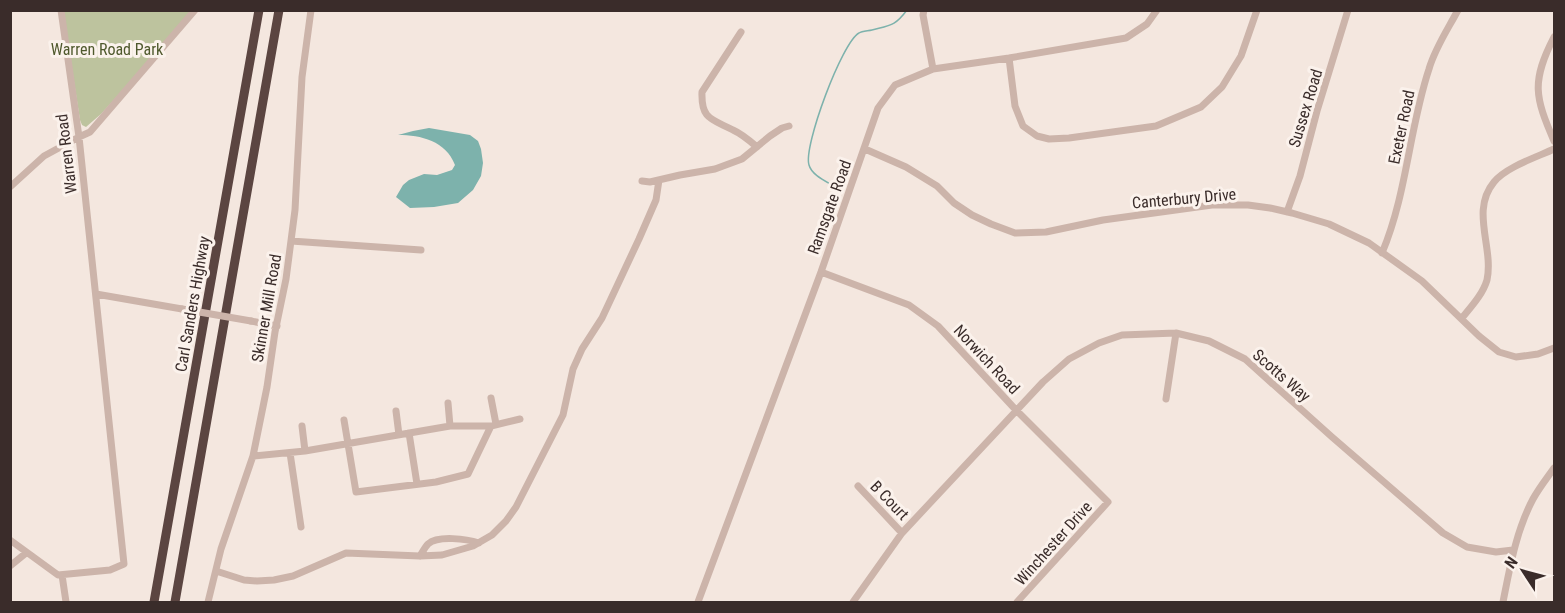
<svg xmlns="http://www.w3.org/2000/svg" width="1565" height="613" font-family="'Roboto Condensed',sans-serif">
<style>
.green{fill:#bdc39e}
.water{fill:#7db2ac}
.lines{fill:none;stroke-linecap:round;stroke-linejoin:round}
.stream{stroke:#7db2ac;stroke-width:1.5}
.minor{stroke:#ccb4aa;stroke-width:7}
.highway{stroke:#5b4541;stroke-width:9}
.minor-bridge{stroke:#ccb4aa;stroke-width:7}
.labels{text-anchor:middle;stroke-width:6;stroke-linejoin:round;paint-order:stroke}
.park-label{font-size:16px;fill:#4f592d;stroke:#fbf2ec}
.street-label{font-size:16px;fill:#3a2c2a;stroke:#fbf2ec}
</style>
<rect width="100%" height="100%" fill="#f4e7df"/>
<path class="green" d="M63 11H195L101 114 86 127 82 125 80 120Z"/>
<path class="water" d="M429 128 470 135 478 141 481 149 483 163 481 176 473 190 458 203 434 207 410 208 396 197 403 185 409 180 424 174 437 175 452 170 455 165C446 141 421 135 398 135L413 131Z"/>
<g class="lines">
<path class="stream" d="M837 188C828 182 812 176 809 165 803 147 842 42 859 33 862 31 868 31 872 30 891 25 895 26 907 10"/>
<path class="minor" d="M924 10 923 15 933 69
M741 32 702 92C701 120 712 119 733 130 742 134 749 140 757 147
M1554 37C1531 82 1535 97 1554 141
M1009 58 1015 106 1023 126 1037 136 1049 139 1069 138 1156 126 1201 107 1222 87 1241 56 1257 10
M865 149 906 167 937 186 954 203 972 215 991 224 1015 233 1046 232 1103 220 1212 205H1248L1270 208 1292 213 1329 224 1369 243 1422 281 1479 336 1499 352 1516 357 1538 354 1554 348
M642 181 650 182 680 175 715 169 742 159 770 136 782 128 789 126
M10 187 44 156 79 137 90 132 195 10
M1287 212 1300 176 1317 111 1348 10
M291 241 421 250
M1382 253C1407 194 1409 129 1429 69 1435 48 1448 29 1458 10
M821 272 909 305 938 326 1016 410 1108 502 1017 602
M96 294 182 309
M1462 318C1471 307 1483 294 1487 280 1494 247 1470 211 1494 182 1506 167 1537 157 1554 149
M251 321 277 326
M491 398 496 424
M1166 399 1176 333
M448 403 450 426
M396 411 399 435
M302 426 305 451
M491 426 520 419
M409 433 417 484
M290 453 301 527
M253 456 305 451 450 426H491L468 474 436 482 356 492 344 420
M858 486 902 533
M10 540 58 575 110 570 124 564 79 137 61 10
M420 556C422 553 425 547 428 544 438 535 467 539 479 543
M10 566 26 553
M216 571 244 580 257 581 274 580 293 576 346 553 420 556 442 555 473 546 492 535 506 521 516 507 563 415 573 369 582 349 602 318 639 239 656 200 659 180
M62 575 66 602
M208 602 221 549 253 456 267 387 275 332 286 279 295 210 302 77 311 10
M698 602 821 272 878 108 895 85 933 69 1009 58 1126 38 1147 24 1157 10
M853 602 902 533 1043 382 1069 359 1099 343 1122 335 1176 333 1209 341 1245 359 1332 437 1443 533 1467 547 1496 552 1513 550
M1503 602C1510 567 1516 531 1533 499 1539 488 1547 478 1554 468"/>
<path class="highway" d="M154 602 259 10
M175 602 279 10"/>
<path class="minor-bridge" d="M182 309 251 321"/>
</g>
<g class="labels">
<g class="park-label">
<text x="107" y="55">Warren Road Park</text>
</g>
<g class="street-label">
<text transform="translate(1305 108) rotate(-73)" y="6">Sussex Road</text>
<text transform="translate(1401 127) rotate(-78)" y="6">Exeter Road</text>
<text transform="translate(66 154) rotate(-97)" y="6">Warren Road</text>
<text transform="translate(1184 198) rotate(-5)" y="6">Canterbury Drive</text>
<text transform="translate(829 207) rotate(-70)" y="6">Ramsgate Road</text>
<text transform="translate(192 304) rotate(-80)" y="6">Carl Sanders Highway</text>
<text transform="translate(266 308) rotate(-80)" y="6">Skinner Mill Road</text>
<text transform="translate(987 359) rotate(47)" y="6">Norwich Road</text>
<text transform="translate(1282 375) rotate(41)" y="6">Scotts Way</text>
<text transform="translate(890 500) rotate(46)" y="6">B Court</text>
<text transform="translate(1053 543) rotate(-48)" y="6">Winchester Drive</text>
</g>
</g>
<rect width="1565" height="613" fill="none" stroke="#3a2c2a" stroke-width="24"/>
<g transform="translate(1523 571) rotate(306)" stroke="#fbf2ec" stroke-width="4.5" paint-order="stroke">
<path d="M0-4.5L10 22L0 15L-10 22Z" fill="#3a2c2a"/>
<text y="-9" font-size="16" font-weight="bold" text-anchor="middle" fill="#3a2c2a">N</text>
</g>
</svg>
